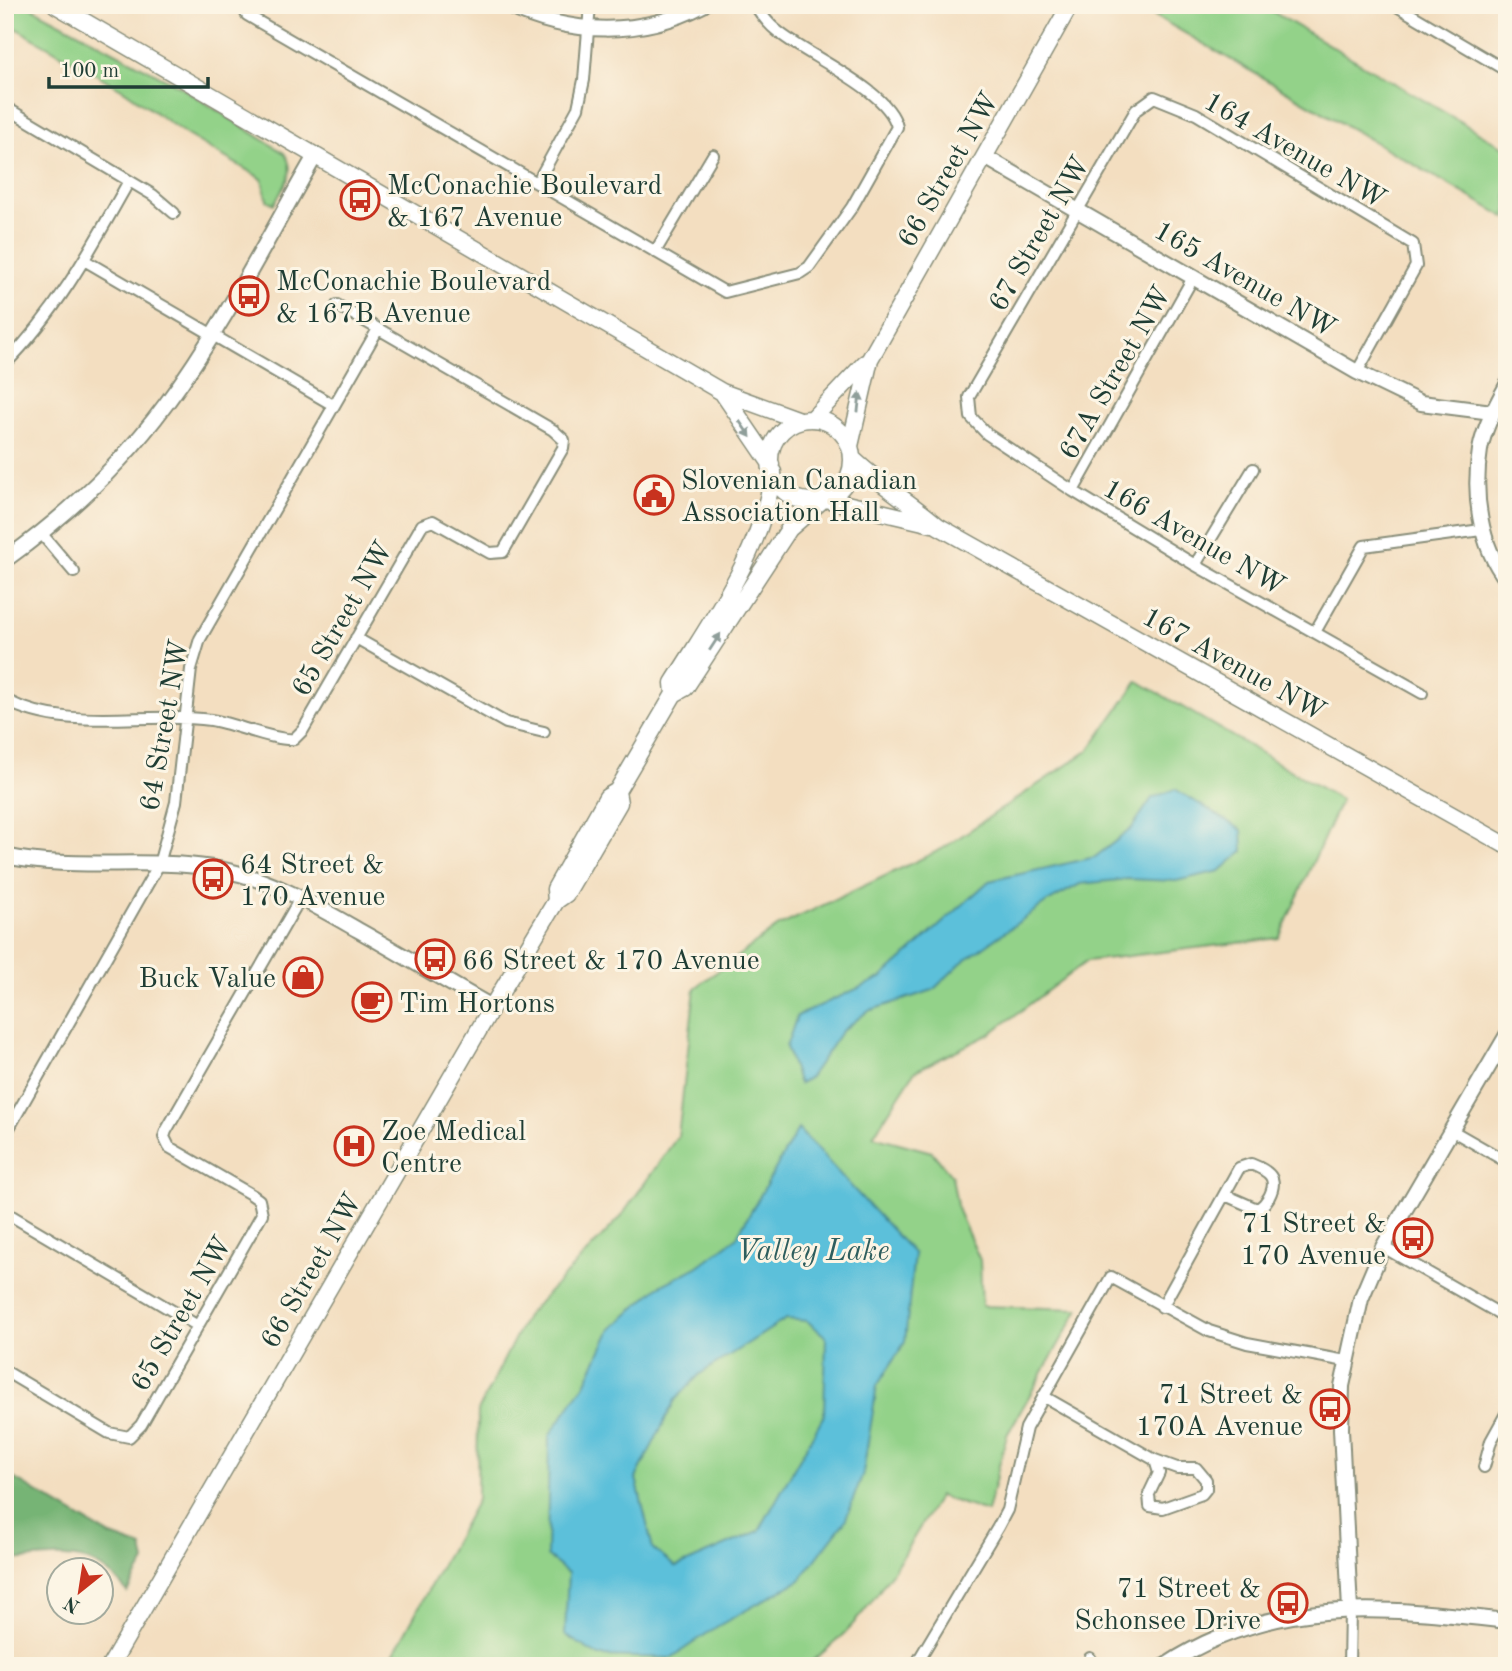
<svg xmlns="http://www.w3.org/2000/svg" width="1512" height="1671" font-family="'Old Standard TT',serif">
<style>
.green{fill:#93d289;stroke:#59885e;stroke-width:2}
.forest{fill:#76b475;stroke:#4a7854;stroke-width:2}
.water{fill:#5cc0da;stroke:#3e7e87;stroke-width:2;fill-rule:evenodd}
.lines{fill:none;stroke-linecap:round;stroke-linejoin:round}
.minor-casing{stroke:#898e7a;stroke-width:14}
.tertiary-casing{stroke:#898e7a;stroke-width:18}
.secondary-casing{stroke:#898e7a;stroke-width:19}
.minor{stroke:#fff;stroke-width:10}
.tertiary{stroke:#fff;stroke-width:14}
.secondary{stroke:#fff;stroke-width:16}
.oneway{fill:#8f9e9a}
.labels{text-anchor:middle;stroke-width:6;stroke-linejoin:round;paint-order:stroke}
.street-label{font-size:28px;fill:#1f3d34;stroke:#fcf5e5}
.poi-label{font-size:28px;fill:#1f3d34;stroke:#fcf5e5;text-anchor:start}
.water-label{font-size:30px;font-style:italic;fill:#2e5e5e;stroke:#fcf5e5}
</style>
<rect width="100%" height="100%" fill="#fcf5e5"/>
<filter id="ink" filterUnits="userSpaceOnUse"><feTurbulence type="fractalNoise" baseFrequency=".0143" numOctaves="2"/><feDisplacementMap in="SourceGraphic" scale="14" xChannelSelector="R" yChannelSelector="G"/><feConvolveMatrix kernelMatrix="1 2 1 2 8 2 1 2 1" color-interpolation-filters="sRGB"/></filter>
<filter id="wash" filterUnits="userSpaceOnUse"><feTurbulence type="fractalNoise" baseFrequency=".00686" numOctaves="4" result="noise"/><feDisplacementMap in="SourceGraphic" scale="28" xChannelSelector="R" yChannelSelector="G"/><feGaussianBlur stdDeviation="1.57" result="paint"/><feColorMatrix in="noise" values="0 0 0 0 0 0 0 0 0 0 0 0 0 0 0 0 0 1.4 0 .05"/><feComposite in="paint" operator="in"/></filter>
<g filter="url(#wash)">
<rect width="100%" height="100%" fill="#f3dec0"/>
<path class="green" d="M5 5H27L179 86 284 153C298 171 283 188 274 204L267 200 262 179 187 135 125 91 5 22Z
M1136 5H1261L1507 149V218Z
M1138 681 1341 800 1279 938 1087 961 990 1034 915 1071 873 1136 932 1152 952 1176 958 1211 980 1260 982 1306 1079 1309 1007 1435 987 1512 939 1496C901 1557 866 1627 804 1666H387L477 1500 478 1411 526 1316 620 1218 678 1136 695 988 777 927 942 849 1089 750Z"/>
<path class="forest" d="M5 1473 111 1536 142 1547 145 1562 127 1592C92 1545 56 1558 5 1560Z"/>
<path class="water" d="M1175 789 1242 830 1243 851 1220 871 1176 881 1128 879 1080 884 1047 902 961 963 933 990 868 1011 841 1032 810 1077 799 1084 786 1047 797 1016 881 978 989 881 1095 857 1131 829 1152 798Z
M798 1129 914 1254 905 1342 877 1386 863 1473 845 1521 800 1580 718 1626 671 1658 599 1656 565 1635 568 1573 547 1556 549 1436 585 1384 611 1329 658 1287 697 1267 736 1238ZM786 1319 807 1321 826 1337 824 1415 759 1531 676 1567 653 1549 636 1478 675 1400 700 1374Z"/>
</g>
<g filter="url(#ink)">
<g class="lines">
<g class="minor-casing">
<path id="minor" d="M241 5 247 15 725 292 800 273 809 267 852 207 897 127C889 89 804 55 776 30 767 23 761 14 755 5
M1395 5 1507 71
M5 107 153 195 174 213
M537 183 578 108 584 80 590 5
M655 252 713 155
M84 260 333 405
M5 364C58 311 93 245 129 181
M1357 372 1416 266 1413 244 1196 114 1154 97 1136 110 969 397 971 417 987 434 1073 491 1195 565 1422 693
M1073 491 1194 276
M41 533 74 572
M1195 565 1253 469
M1315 632 1364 546 1481 530
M356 638 506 723 544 732
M5 700C68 733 144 711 211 720 232 723 278 742 294 739L303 730 422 525 433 521 490 553 503 552 563 448 564 440 553 430 337 305
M1451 1130 1507 1162
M5 1135 159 864 176 802 191 669 200 639 378 329
M5 1212 198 1326
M1383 1247 1507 1318
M1162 1307 1239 1168 1251 1164C1269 1171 1279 1178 1269 1197 1265 1203 1263 1206 1257 1209L1225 1195
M5 1371 109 1433 129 1437 141 1425 262 1214 259 1200 252 1195 169 1147 164 1137 166 1131 301 897
M1043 1396 1155 1460 1159 1473 1149 1494 1150 1506 1163 1508 1202 1494 1206 1489V1480L1196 1468H1177L1155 1460
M1484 1467 1491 1441 1507 1412
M1090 1658 1095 1666
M915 1666 998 1527 1007 1510 1026 1428 1111 1277 1209 1331 1247 1343 1346 1361
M1349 1666 1350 1610"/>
</g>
<g class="tertiary-casing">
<path id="tertiary" d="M507 5C569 36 642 37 703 5
M985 157 1357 372 1421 403 1492 412
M1507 385C1496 405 1484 428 1480 450 1473 493 1479 545 1507 580
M5 560C65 517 122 464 166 404 223 327 267 239 315 156
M5 856C74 871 143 857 212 868 266 876 311 903 358 930 403 955 447 982 492 1007
M1350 1610 1341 1429 1342 1386 1361 1299 1383 1247 1507 1035
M1165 1666C1272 1595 1385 1607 1507 1621"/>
</g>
<g class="secondary-casing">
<path id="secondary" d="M56 5 722 392 799 420
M722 392 771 464
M814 417 865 363
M770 460a41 41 0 1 1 82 0a41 41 0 1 1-82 0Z
M850 446 870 359 1070 5
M852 458C879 484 910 502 938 526L1507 846
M825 499 932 524
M674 694 673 683C715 615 762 552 773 472
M556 901 555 889 607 797 617 791 674 694 685 688 789 529 820 502
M110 1666 492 1007 556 901 566 894 619 803 617 791"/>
</g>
<use href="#minor" class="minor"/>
<use href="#tertiary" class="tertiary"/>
<use href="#secondary" class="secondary"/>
</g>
<defs><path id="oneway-solid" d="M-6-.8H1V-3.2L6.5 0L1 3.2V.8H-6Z" transform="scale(1.75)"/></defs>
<g class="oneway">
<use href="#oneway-solid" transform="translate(859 402) rotate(-84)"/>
<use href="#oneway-solid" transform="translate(745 429) rotate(55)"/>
<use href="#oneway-solid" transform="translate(715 642) rotate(-57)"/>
</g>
</g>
<defs>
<g id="bus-ring" transform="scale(2.0125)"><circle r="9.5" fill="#fcf5e5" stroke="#c8321e" stroke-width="1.5"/><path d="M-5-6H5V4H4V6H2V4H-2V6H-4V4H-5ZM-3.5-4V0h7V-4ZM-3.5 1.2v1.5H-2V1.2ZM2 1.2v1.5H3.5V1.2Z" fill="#c8321e"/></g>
<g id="civic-ring" transform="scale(2.0125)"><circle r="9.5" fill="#fcf5e5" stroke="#c8321e" stroke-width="1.5"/><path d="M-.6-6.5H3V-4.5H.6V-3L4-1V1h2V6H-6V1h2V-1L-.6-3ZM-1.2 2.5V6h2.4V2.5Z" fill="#c8321e"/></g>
<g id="shop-ring" transform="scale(2.0125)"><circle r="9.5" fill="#fcf5e5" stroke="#c8321e" stroke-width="1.5"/><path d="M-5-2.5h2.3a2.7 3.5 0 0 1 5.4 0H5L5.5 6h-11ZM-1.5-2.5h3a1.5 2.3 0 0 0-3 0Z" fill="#c8321e"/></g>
<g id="cafe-ring" transform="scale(2.0125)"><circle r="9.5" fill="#fcf5e5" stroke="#c8321e" stroke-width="1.5"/><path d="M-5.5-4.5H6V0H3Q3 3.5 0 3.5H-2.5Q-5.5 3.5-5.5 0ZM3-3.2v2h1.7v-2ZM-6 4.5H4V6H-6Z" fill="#c8321e"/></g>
<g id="hospital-ring" transform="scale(2.0125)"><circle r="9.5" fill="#fcf5e5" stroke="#c8321e" stroke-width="1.5"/><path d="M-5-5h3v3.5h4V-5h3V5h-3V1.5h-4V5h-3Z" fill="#c8321e"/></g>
</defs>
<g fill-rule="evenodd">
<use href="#bus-ring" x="360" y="200"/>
<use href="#bus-ring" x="249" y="296"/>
<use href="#civic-ring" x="654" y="495"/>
<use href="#bus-ring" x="213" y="879"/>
<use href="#bus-ring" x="435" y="959"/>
<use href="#shop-ring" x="303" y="977"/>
<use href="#cafe-ring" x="372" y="1002"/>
<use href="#hospital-ring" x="354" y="1146"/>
<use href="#bus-ring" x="1413" y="1238"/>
<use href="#bus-ring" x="1330" y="1409"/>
<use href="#bus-ring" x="1288" y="1603"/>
</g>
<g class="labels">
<g class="street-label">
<text transform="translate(1296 149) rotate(30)" y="10">164 Avenue NW</text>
<text transform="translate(947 169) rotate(-60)" y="10">66 Street NW</text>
<text transform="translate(1038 233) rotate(-60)" y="10">67 Street NW</text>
<text transform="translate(1246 278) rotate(30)" y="10">165 Avenue NW</text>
<text transform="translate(1114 372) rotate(-60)" y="10">67A Street NW</text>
<text transform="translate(1195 536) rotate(30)" y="10">166 Avenue NW</text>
<text transform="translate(341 618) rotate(-60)" y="10">65 Street NW</text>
<text transform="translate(1235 663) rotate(29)" y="10">167 Avenue NW</text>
<text transform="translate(163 725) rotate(-80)" y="10">64 Street NW</text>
<text transform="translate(310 1270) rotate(-60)" y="10">66 Street NW</text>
<text transform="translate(180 1313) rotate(-60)" y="10">65 Street NW</text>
</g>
<g class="poi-label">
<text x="387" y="194">McConachie Boulevard<tspan x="387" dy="32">&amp; 167 Avenue</tspan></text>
<text x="276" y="290">McConachie Boulevard<tspan x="276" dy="32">&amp; 167B Avenue</tspan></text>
<text x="681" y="489">Slovenian Canadian<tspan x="681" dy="32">Association Hall</tspan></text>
<text x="240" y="873">64 Street &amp;<tspan x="240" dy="32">170 Avenue</tspan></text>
<text x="462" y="969">66 Street &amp; 170 Avenue</text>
<text x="276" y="987" text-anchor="end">Buck Value</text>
<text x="399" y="1012">Tim Hortons</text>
<text x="381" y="1140">Zoe Medical<tspan x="381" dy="32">Centre</tspan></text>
<text x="1386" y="1232" text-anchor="end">71 Street &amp;<tspan x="1386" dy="32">170 Avenue</tspan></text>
<text x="1303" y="1403" text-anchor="end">71 Street &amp;<tspan x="1303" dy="32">170A Avenue</tspan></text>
<text x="1261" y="1597" text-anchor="end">71 Street &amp;<tspan x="1261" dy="32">Schonsee Drive</tspan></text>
</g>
<g class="water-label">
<text x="813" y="1260">Valley Lake</text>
</g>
</g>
<rect width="1512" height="1671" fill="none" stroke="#fcf5e5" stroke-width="28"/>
<g transform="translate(80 1591) rotate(210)"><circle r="33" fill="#fcf5e5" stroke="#a4ab9e" stroke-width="2"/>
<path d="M0-5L12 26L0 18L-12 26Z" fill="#c8321e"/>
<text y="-10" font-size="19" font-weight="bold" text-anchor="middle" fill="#1f3d34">N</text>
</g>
<path d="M49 77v10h159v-10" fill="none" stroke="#1f3d34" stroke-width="3.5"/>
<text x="60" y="77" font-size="21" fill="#1f3d34" stroke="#fcf5e5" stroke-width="5" paint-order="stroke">100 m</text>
</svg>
